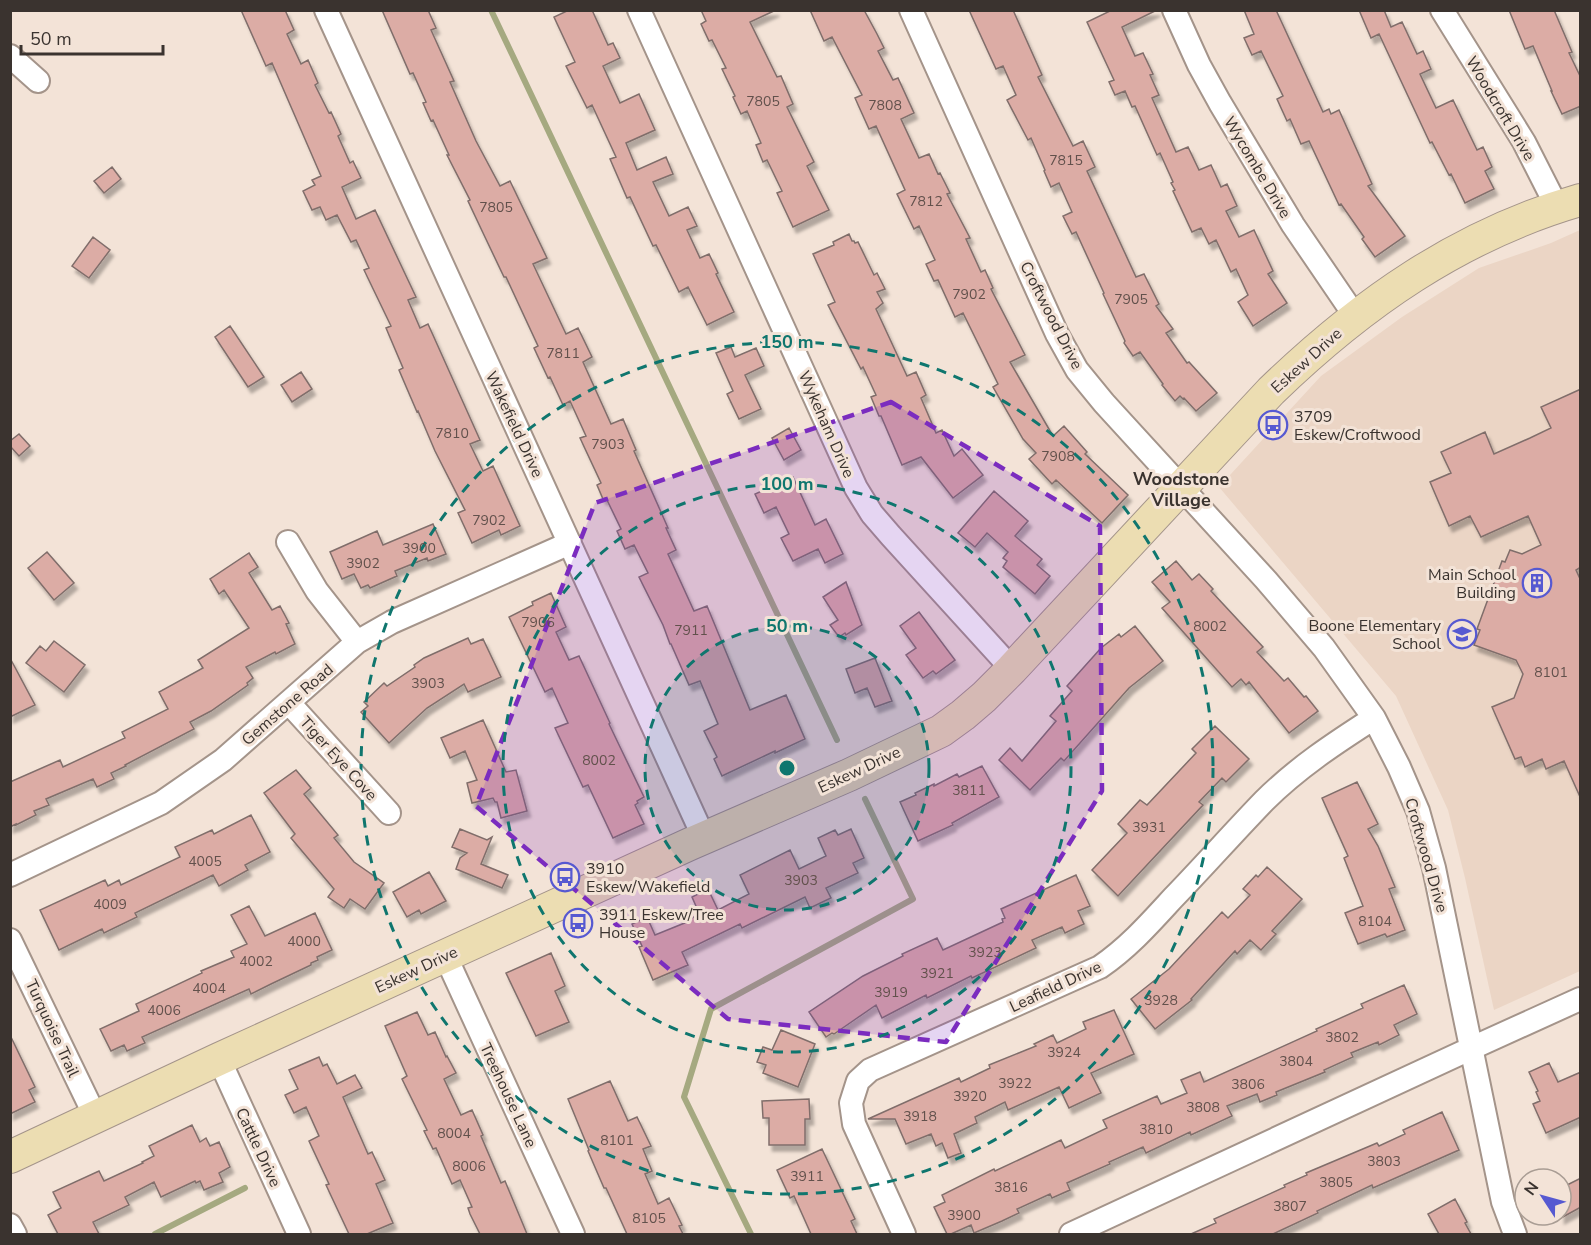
<svg xmlns="http://www.w3.org/2000/svg" width="1591" height="1245" font-family="'Nunito Sans',sans-serif">
<style>
.built{fill:#ebd5c5}
.lines{fill:none;stroke-linecap:round;stroke-linejoin:round}
.stream{stroke:#a5a980;stroke-width:6}
.building{fill:#dcaca5;stroke:#806e6b;stroke-width:1.5;filter:url(#shadow)}
.street-casing{stroke:#a4948a;stroke-width:26}
.secondary-casing{stroke:#a4948a;stroke-width:34}
.street{stroke:#fff;stroke-width:22}
.secondary{stroke:#ecddb2;stroke-width:32}
.marked{fill:#7b2cbf;fill-opacity:0.2;stroke:#7b2cbf;stroke-width:4.5;stroke-dasharray:12 8;stroke-linejoin:round}
.ring{fill:none;stroke:#0f766e;stroke-width:3;stroke-dasharray:10 8}
.labels{text-anchor:middle;stroke-width:6;stroke-linejoin:round;paint-order:stroke}
.number-label{font-size:14px;fill:#62514c}
.street-label{font-size:16px;fill:#3a332f;stroke:#f3e3d7}
.poi-label{font-size:16px;fill:#3a332f;stroke:#f3e3d7;text-anchor:start}
.neighbourhood-label{font-size:18px;font-weight:bold;fill:#3a332f;stroke:#f3e3d7}
.centre{fill:#0f766e;stroke:#f3e3d7;stroke-width:3}
.ring-label{font-size:18px;text-anchor:middle;font-weight:bold;fill:#0f766e;stroke:#f3e3d7;stroke-width:6;stroke-linejoin:round;paint-order:stroke}
</style>
<defs>
<filter id="shadow"><feDropShadow dx="3.5" dy="6" stdDeviation="1.5" flood-color="#0004"/></filter>
</defs>
<rect width="100%" height="100%" fill="#f3e3d7"/>
<path class="built" d="M1580 230V971L1494 1010 1465 878 1448 810 1396 696 1219 487 1321 376 1402 317 1479 268 1551 243Z"/>
<g class="lines">
<path class="stream" d="M491 10 837 740
M155 1234 245 1188
M751 1234 684 1097 711 1009 913 899 865 799"/>
</g>
<path class="building" d="M241 10H285L294 30 287 34 301 64 308 60 318 83 315 85 329 113 331 112 341 134 338 136 350 163 353 161 361 178 342 187 356 219 375 210 416 297 408 300 420 328 428 324 480 440 470 444 483 471 493 466 520 526 501 535 499 530 472 543 458 513 465 510 435 451 418 411 417 412 399 370 403 368 386 328 391 326 364 270 369 268 356 240 351 242 337 215 326 220 320 207 312 210 303 191 315 185 312 180 321 176 272 63 266 66Z
M382 10H428L436 28 431 30 454 81 450 82 476 141 500 186 510 181 547 258 533 264 566 334 578 328 592 357 583 362 611 424 623 419 636 450 634 451 668 528H666L676 550 668 554 694 611 707 606 750 710 786 695 805 739 775 753V751L722 776 714 759 717 757 704 731 718 724 700 681 689 685 671 644H670L663 625 639 577 648 573 634 545 625 549 617 531 621 529 606 498 603 499 597 485 601 483 580 438 586 436 570 401 563 405 550 377 548 378 534 348 538 346 506 277H504L484 235 468 201 470 200 447 155H449L433 120 431 121 423 103 426 102 413 73 410 74Z
M569 10H592L608 45 613 43 620 58 603 66 620 103 639 94 655 130 626 143 637 170 666 157 673 174 653 182 669 216 688 207 697 226 687 230 700 258 709 254 718 273 716 274 734 312 707 325 688 287 679 292 656 245 653 246 630 197 627 198 610 159 616 157 592 105 587 108 566 66 575 62 554 17Z
M701 10H776L750 22 777 77 781 76 793 104 787 107 814 162 807 166 829 210 793 227 777 193 782 191 767 160 763 162 756 145 761 143 747 111 741 114 733 97 735 96 722 69 726 68 712 40 709 41 701 24 706 21Z
M810 10H864L877 34 884 48 878 51 893 80 898 78 914 113 901 119 919 158 929 154 938 174 940 173 950 193 947 194 970 238 966 239 981 272 985 270 993 288 991 289 1025 355 1010 362 1053 436 1064 426 1087 452 1085 454 1128 495 1102 523 1056 480 1052 484 1029 459 1036 453 1023 439 993 387 998 384 963 313 955 317 938 280 934 281 926 264 935 260 919 226 914 229 897 194 905 190 876 126 869 129 855 98 862 95 832 37 824 41Z
M969 10H1013L1042 75 1038 77 1073 146 1083 141 1095 167 1087 171 1136 277 1144 274 1159 304 1156 306 1173 329 1166 333 1187 363 1189 362 1217 393 1196 411 1184 398 1183 399 1180 396 1175 401 1162 385 1163 384 1140 352 1133 356 1124 343 1125 341 1103 294 1104 293 1076 232 1072 234 1063 216 1072 212 1059 183 1051 187 1044 171 1045 170 1031 138 1028 140 1007 100 1016 95 1003 66 996 69Z
M1112 10H1157L1122 27 1135 56 1143 53 1153 74 1150 75 1159 95 1152 98 1176 152 1188 147 1199 170 1211 165 1221 187 1227 184 1237 206 1226 211 1239 237 1254 230 1273 271 1268 274 1287 303 1253 326 1238 302 1248 295 1236 269 1231 272 1216 240 1209 244 1201 228 1192 232 1173 191 1175 190 1171 183 1173 182 1160 153 1157 155 1135 106 1132 107 1125 91 1115 95 1109 82 1114 80 1087 22Z
M1244 10H1276L1323 112 1329 109 1331 114 1339 110 1372 184 1368 186 1405 236 1375 257 1362 239 1364 237 1341 204 1339 205 1309 141 1301 144 1290 119 1287 121 1277 99 1283 96 1261 51 1252 55 1244 38 1254 34Z
M1359 10H1384L1391 27 1402 22 1417 54 1423 51 1431 69 1420 74 1436 108 1453 100 1477 150 1483 147 1492 167 1485 171 1494 189 1465 203 1451 174 1449 175 1432 142 1430 143 1379 34 1371 38Z
M1509 10H1554L1572 52 1569 53 1581 78V106L1562 114 1551 91H1552L1533 46 1525 49Z
M112 167 121 179 104 193 94 181Z
M849 234 852 241H854L855 243 858 242 874 275 877 273 885 289 877 292 883 303 876 309 907 376 916 372 926 395 921 398 936 433 942 430 954 456 962 449 983 475 953 498 921 457 902 465 881 416H879L871 397 876 395 863 367 861 369 828 305 835 302 813 254 834 245 833 242Z
M93 237 110 250 89 278 72 266Z
M230 326 264 377 248 387 215 337Z
M731 347 735 357 756 348 764 366 745 375 761 409 739 419 727 394 733 391 716 353Z
M301 372 312 389 292 402 281 385Z
M1581 389V567L1576 570 1581 581V799L1564 761 1546 769 1542 759 1525 767 1521 757 1515 759 1492 707 1514 698 1523 674 1516 660 1474 645 1480 630 1477 629 1502 561 1505 562 1510 550 1522 554 1541 545 1528 516 1481 537 1470 516 1449 526 1430 482 1451 473 1441 452 1485 432 1494 454 1530 438 1551 428 1541 407Z
M789 428 801 450 784 460 772 438Z
M19 434 30 446 19 456 10 446V441Z
M793 477 815 525 826 519 843 554 825 563 818 549 793 561 781 538 789 534 776 507 764 513 755 494Z
M994 491 1028 521 1015 536 1042 559 1037 565 1050 576 1035 594 1003 567 1007 561 1003 558 1008 552 987 533 975 547 958 533Z
M433 524 446 554 428 561 427 558 395 571 397 576 370 588 368 585 361 588 354 574 342 579 330 552 377 531 383 545Z
M47 552 74 583 54 600 28 568Z
M249 553 258 567 249 573 272 610 280 606 289 623 286 624 295 644 276 654 275 652 246 667 253 678 247 683 248 685 211 711 190 722 194 729 125 765 126 766 111 773 114 779 97 787 93 779 46 799 49 805 34 811 36 815 16 825V824L10 827V782L60 760 63 767 125 738 122 732 168 709 159 692 203 668 198 660 249 628 224 590 219 594 210 579Z
M1176 561 1192 580 1199 574 1213 589 1211 591 1263 647 1257 652 1284 681 1288 678 1304 697 1306 696 1318 711 1289 733 1249 682 1246 685 1241 679 1232 687 1162 608 1170 602 1152 582Z
M846 582 862 625 846 635 845 633 839 637 830 625 838 620 823 597Z
M551 593 566 627 556 632 569 660 579 656 610 723 609 724 644 797 637 801 638 803 635 805 644 824 613 838 588 785 583 787 555 728 568 723 552 688 545 692 509 617 533 605 532 602Z
M919 612 955 660 936 674 933 671 923 678 906 655 916 648 900 626Z
M1135 626 1163 661 1129 688 1064 761 1061 758 1030 790 999 760 1010 748 1022 761 1056 721 1050 716 1072 691 1067 686 1101 648 1119 634 1121 637Z
M468 638 471 644 483 639 501 677 468 692 464 684 427 708 389 743 361 712 368 706 364 702 384 683 387 686 415 667 414 665 424 658Z
M54 641 85 665 64 692 26 663 40 646 46 651Z
M10 658 35 705 10 717Z
M875 658 892 701 875 707 867 688 855 693 846 669Z
M483 720 506 772 516 770 527 811 501 818 497 802H495L493 798 472 803 467 783 477 780 465 751 450 758 441 738Z
M1215 726 1249 759 1226 782 1222 778 1199 802 1203 805 1118 896 1092 870 1127 833 1118 824 1140 800 1147 805 1196 753 1192 749Z
M982 766 999 797 952 823 953 825 918 841 900 802 916 795 915 793 934 784V786L957 774 959 777Z
M296 770 311 788 304 794 338 835 334 838 354 862 384 883 365 909 350 899 344 908 328 897 334 889 291 838 295 834 264 793Z
M1357 782 1378 824 1368 829 1378 846 1395 887 1389 889 1405 930 1387 937 1385 934 1358 944 1345 913 1363 906 1344 858 1348 856 1322 798Z
M251 815 270 852 245 865 248 870 219 886 213 875 135 913 137 917 104 933 102 929 59 950 40 910 105 880 108 886 119 880 121 885 180 857 175 847 212 830 214 834Z
M460 829 487 840 492 837 481 864 508 875 502 888 456 869 460 858 467 853 452 847Z
M851 829 864 858 853 863 858 873 826 888 831 898 810 908 805 897 742 928 740 924 682 952 688 965 653 980 639 947 642 946 632 924 647 917 655 935 687 922 699 913 692 897 708 889 718 910 749 894 740 875 790 850 799 869 826 856 818 838 835 830 838 835Z
M1267 867 1302 899 1272 931 1276 934 1261 950 1250 940 1237 954 1235 951 1191 999 1192 1000 1155 1029 1131 999 1169 969 1222 912 1228 918 1250 895 1243 889 1256 875 1258 877Z
M429 872 446 901 421 914 419 910 407 917 393 892Z
M1076 875 1090 906 1078 911 1084 924 1065 933 1062 927 1032 940 1036 948 972 978 971 976 927 998 926 995 882 1018 876 1005 834 1034 832 1033 826 1037 809 1012 863 976 903 956 902 954 937 938 943 950 1003 922 1002 919 1005 918 1001 909Z
M249 906 265 936 315 913 332 950 317 957 318 960 311 963V965L271 984 251 994 249 989 142 1037 145 1043 127 1051 124 1045 111 1051 100 1029 139 1011 136 1004 202 973 201 971 234 957 231 951 247 944 231 915Z
M551 953 565 986 555 991 569 1022 536 1036 506 973Z
M1404 985 1417 1014 1394 1025 1399 1035 1379 1045 1378 1042 1351 1053 1353 1057 1324 1070 1325 1072 1276 1092 1277 1095 1260 1102 1257 1094 1227 1106 1232 1116 1191 1135 1190 1132 1146 1153 1143 1147 1109 1162 1110 1164 1067 1183 1070 1190 1052 1198 1050 1194 1017 1209 1019 1213 1002 1221 974 1233 971 1225 951 1234H947L934 1207 945 1202 942 1195 994 1169 995 1171 1061 1140 1065 1148 1107 1128 1103 1120 1157 1096 1161 1104 1187 1093 1181 1080 1200 1072 1204 1082 1317 1031 1316 1029 1363 1008 1361 1004Z
M1114 1010 1134 1054 1091 1073 1101 1093 1069 1108 1059 1087 1008 1110 1005 1102 975 1117 977 1123 954 1134 961 1153 948 1158 942 1143 936 1146 931 1134 906 1144 895 1119H868L959 1078 961 1082 990 1068 989 1065 1036 1046 1034 1044 1053 1035 1057 1043 1086 1029 1083 1022Z
M417 1012 428 1035 435 1032 446 1057 447 1056 456 1073 444 1079 461 1115 472 1110 483 1135 481 1136 501 1183 505 1181 527 1234H480L470 1214 468 1208 472 1207 460 1180 452 1184 436 1148 433 1149 424 1131 427 1130 402 1079 407 1076 385 1026Z
M781 1030 815 1044 798 1087 763 1073 766 1065 757 1062 763 1047 772 1050Z
M10 1035 35 1087 29 1090 35 1102 10 1114Z
M319 1057 323 1066 327 1064 337 1084 355 1075 362 1088 343 1097 368 1154 372 1152 385 1180 376 1184 393 1223 367 1234H349L326 1185 329 1184 309 1141 319 1136 306 1107 294 1113 285 1095 298 1089 289 1070Z
M1549 1063 1558 1082 1581 1072V1117L1546 1133 1533 1104 1540 1101 1536 1092 1538 1091 1529 1072Z
M610 1081 628 1121 637 1117 651 1146 643 1149 652 1171 645 1174 658 1204 669 1198 682 1225 679 1226 683 1234H627L606 1188H604L588 1151 589 1150 568 1099Z
M809 1099 810 1119H805V1145H769V1118H763L762 1101Z
M1442 1112 1459 1150 1373 1188 1372 1185 1317 1211 1318 1213 1273 1234H1191L1216 1223 1214 1219 1285 1187 1284 1185 1307 1175 1306 1173 1377 1143 1379 1146 1405 1134 1403 1130Z
M192 1125 200 1142 206 1138 210 1146 219 1142 230 1167 219 1173 223 1182 204 1190 200 1181 196 1183 195 1181 161 1197 154 1182 125 1197 129 1205 93 1222 99 1234H58L48 1215 61 1208 53 1192 99 1171 104 1181 143 1163 142 1162 154 1156 149 1146Z
M822 1149 855 1219 851 1221 857 1234H811L794 1196 790 1198 777 1170Z
M1581 1178V1207L1561 1218V1188Z
M1455 1199 1467 1222 1465 1223 1471 1234H1439L1428 1214Z"/>
<g class="lines">
<g class="street-casing">
<path id="street" d="M326 10 704 838
M639 10 856 488 872 514 891 536 1012 669
M911 10 1057 334 1077 370 1104 403 1266 580 1324 648 1374 718 1399 767 1418 811 1434 868 1503 1202 1515 1234
M1174 10 1199 65 1220 103 1293 225 1355 316
M1442 10 1524 142 1557 207
M10 56 38 81
M288 542 317 591 357 642
M289 703 389 813
M10 875 161 803 223 760 357 642 392 622 570 543
M10 940 95 1116
M445 955 573 1234
M219 1059 299 1234
M10 1225 15 1234
M904 1234 854 1124 851 1103 858 1081 870 1070 1100 967C1129 947 1150 923 1173 898 1204 866 1233 833 1264 801 1297 768 1335 743 1374 718
M1071 1234 1472 1048 1580 999"/>
</g>
<g class="secondary-casing">
<path id="secondary" d="M10 1157 219 1059 690 844 849 775 941 731 963 715 984 697 1012 669 1271 391C1361 304 1459 235 1580 200"/>
</g>
<use href="#street" class="street"/>
<use href="#secondary" class="secondary"/>
</g>
<path class="marked" d="M891 402 1100 526 1102 791 946 1042 728 1019 476 806 595 503Z"/>
<circle cx="787" cy="768" r="142" fill="#0f766e" fill-opacity=".12"/>
<g class="ring">
<circle cx="787" cy="768" r="142"/>
<circle cx="787" cy="768" r="284"/>
<circle cx="787" cy="768" r="426"/>
</g>
<defs>
<g id="bus-ring" transform="scale(1.5)"><circle r="9.5" fill="#f3e3d7" stroke="#5659d1" stroke-width="1.5"/><path d="M-5-6H5V4H4V6H2V4H-2V6H-4V4H-5ZM-3.5-4V0h7V-4ZM-3.5 1.2v1.5H-2V1.2ZM2 1.2v1.5H3.5V1.2Z" fill="#5659d1"/></g>
<g id="building-ring" transform="scale(1.5)"><circle r="9.5" fill="#f3e3d7" stroke="#5659d1" stroke-width="1.5"/><path d="M-4-6H4V6H1V3H-1V6H-4ZM-2.5-4.3h1.7v1.8h-1.7ZM.8-4.3h1.7v1.8H.8ZM-2.5-1h1.7V.8h-1.7ZM.8-1h1.7V.8H.8Z" fill="#5659d1"/></g>
<g id="school-ring" transform="scale(1.5)"><circle r="9.5" fill="#f3e3d7" stroke="#5659d1" stroke-width="1.5"/><path d="M0-5L7-2L0 1L-7-2ZM-4 1L0 2.5L4 1V4Q0 6-4 4Z" fill="#5659d1"/></g>
</defs>
<g fill-rule="evenodd">
<use href="#bus-ring" x="1273" y="425"/>
<use href="#building-ring" x="1537" y="583"/>
<use href="#school-ring" x="1462" y="634"/>
<use href="#bus-ring" x="565" y="877"/>
<use href="#bus-ring" x="578" y="923"/>
</g>
<g class="labels">
<g class="number-label">
<text x="763" y="106">7805</text>
<text x="885" y="110">7808</text>
<text x="1066" y="165">7815</text>
<text x="926" y="206">7812</text>
<text x="496" y="212">7805</text>
<text x="969" y="299">7902</text>
<text x="1131" y="304">7905</text>
<text x="563" y="358">7811</text>
<text x="452" y="438">7810</text>
<text x="608" y="449">7903</text>
<text x="1058" y="461">7908</text>
<text x="489" y="525">7902</text>
<text x="419" y="553">3900</text>
<text x="363" y="568">3902</text>
<text x="538" y="627">7906</text>
<text x="1210" y="631">8002</text>
<text x="691" y="635">7911</text>
<text x="1551" y="677">8101</text>
<text x="428" y="688">3903</text>
<text x="599" y="765">8002</text>
<text x="969" y="795">3811</text>
<text x="1149" y="832">3931</text>
<text x="205" y="866">4005</text>
<text x="801" y="885">3903</text>
<text x="110" y="909">4009</text>
<text x="1375" y="926">8104</text>
<text x="304" y="946">4000</text>
<text x="985" y="957">3923</text>
<text x="256" y="966">4002</text>
<text x="937" y="978">3921</text>
<text x="209" y="993">4004</text>
<text x="891" y="997">3919</text>
<text x="1161" y="1005">3928</text>
<text x="164" y="1015">4006</text>
<text x="1342" y="1042">3802</text>
<text x="1064" y="1057">3924</text>
<text x="1296" y="1066">3804</text>
<text x="1015" y="1088">3922</text>
<text x="1248" y="1089">3806</text>
<text x="970" y="1101">3920</text>
<text x="1203" y="1112">3808</text>
<text x="920" y="1121">3918</text>
<text x="1156" y="1134">3810</text>
<text x="454" y="1138">8004</text>
<text x="617" y="1145">8101</text>
<text x="1384" y="1166">3803</text>
<text x="469" y="1171">8006</text>
<text x="807" y="1181">3911</text>
<text x="1336" y="1187">3805</text>
<text x="1011" y="1192">3816</text>
<text x="1290" y="1211">3807</text>
<text x="964" y="1220">3900</text>
<text x="649" y="1223">8105</text>
</g>
<g class="street-label">
<text transform="translate(1501 108) rotate(59)" y="6">Woodcroft Drive</text>
<text transform="translate(1258 167) rotate(59)" y="6">Wycombe Drive</text>
<text transform="translate(1052 315) rotate(63)" y="6">Croftwood Drive</text>
<text transform="translate(1306 360) rotate(-42)" y="6">Eskew Drive</text>
<text transform="translate(515 424) rotate(65)" y="6">Wakefield Drive</text>
<text transform="translate(827 424) rotate(66)" y="6">Wykeham Drive</text>
<text transform="translate(287 704) rotate(-41)" y="6">Gemstone Road</text>
<text transform="translate(339 758) rotate(48)" y="6">Tiger Eye Cove</text>
<text transform="translate(859 769) rotate(-25)" y="6">Eskew Drive</text>
<text transform="translate(1427 855) rotate(74)" y="6">Croftwood Drive</text>
<text transform="translate(416 969) rotate(-25)" y="6">Eskew Drive</text>
<text transform="translate(1055 986) rotate(-25)" y="6">Leafield Drive</text>
<text transform="translate(53 1028) rotate(65)" y="6">Turquoise Trail</text>
<text transform="translate(509 1095) rotate(65)" y="6">Treehouse Lane</text>
<text transform="translate(259 1147) rotate(65)" y="6">Cattle Drive</text>
</g>
<g class="poi-label">
<text x="1294" y="422">3709<tspan x="1294" dy="18">Eskew/Croftwood</tspan></text>
<text x="1516" y="580" text-anchor="end">Main School<tspan x="1516" dy="18">Building</tspan></text>
<text x="1441" y="631" text-anchor="end">Boone Elementary<tspan x="1441" dy="18">School</tspan></text>
<text x="586" y="874">3910<tspan x="586" dy="18">Eskew/Wakefield</tspan></text>
<text x="599" y="920">3911 Eskew/Tree<tspan x="599" dy="18">House</tspan></text>
</g>
<g class="neighbourhood-label">
<text x="1181" y="485">Woodstone<tspan x="1181" dy="21">Village</tspan></text>
</g>
</g>
<circle cx="787" cy="768" r="9" class="centre"/>
<g class="ring-label">
<text x="787" y="348">150 m</text>
<text x="787" y="490">100 m</text>
<text x="787" y="632">50 m</text>
</g>
<rect width="1591" height="1245" fill="none" stroke="#3a332f" stroke-width="24"/>
<g transform="translate(1543 1197) rotate(306)"><circle r="28" fill="#f3e3d7" stroke="#a99d94" stroke-width="1.5"/>
<path d="M0-4.5L10 22L0 15L-10 22Z" fill="#5659d1"/>
<text y="-9" font-size="16" font-weight="bold" text-anchor="middle" fill="#3a332f">N</text>
</g>
<path d="M21 45v9h142v-9" fill="none" stroke="#3a332f" stroke-width="3"/>
<text x="30" y="45" font-size="18" fill="#3a332f" stroke="#f3e3d7" stroke-width="4.5" paint-order="stroke">50 m</text>
</svg>
